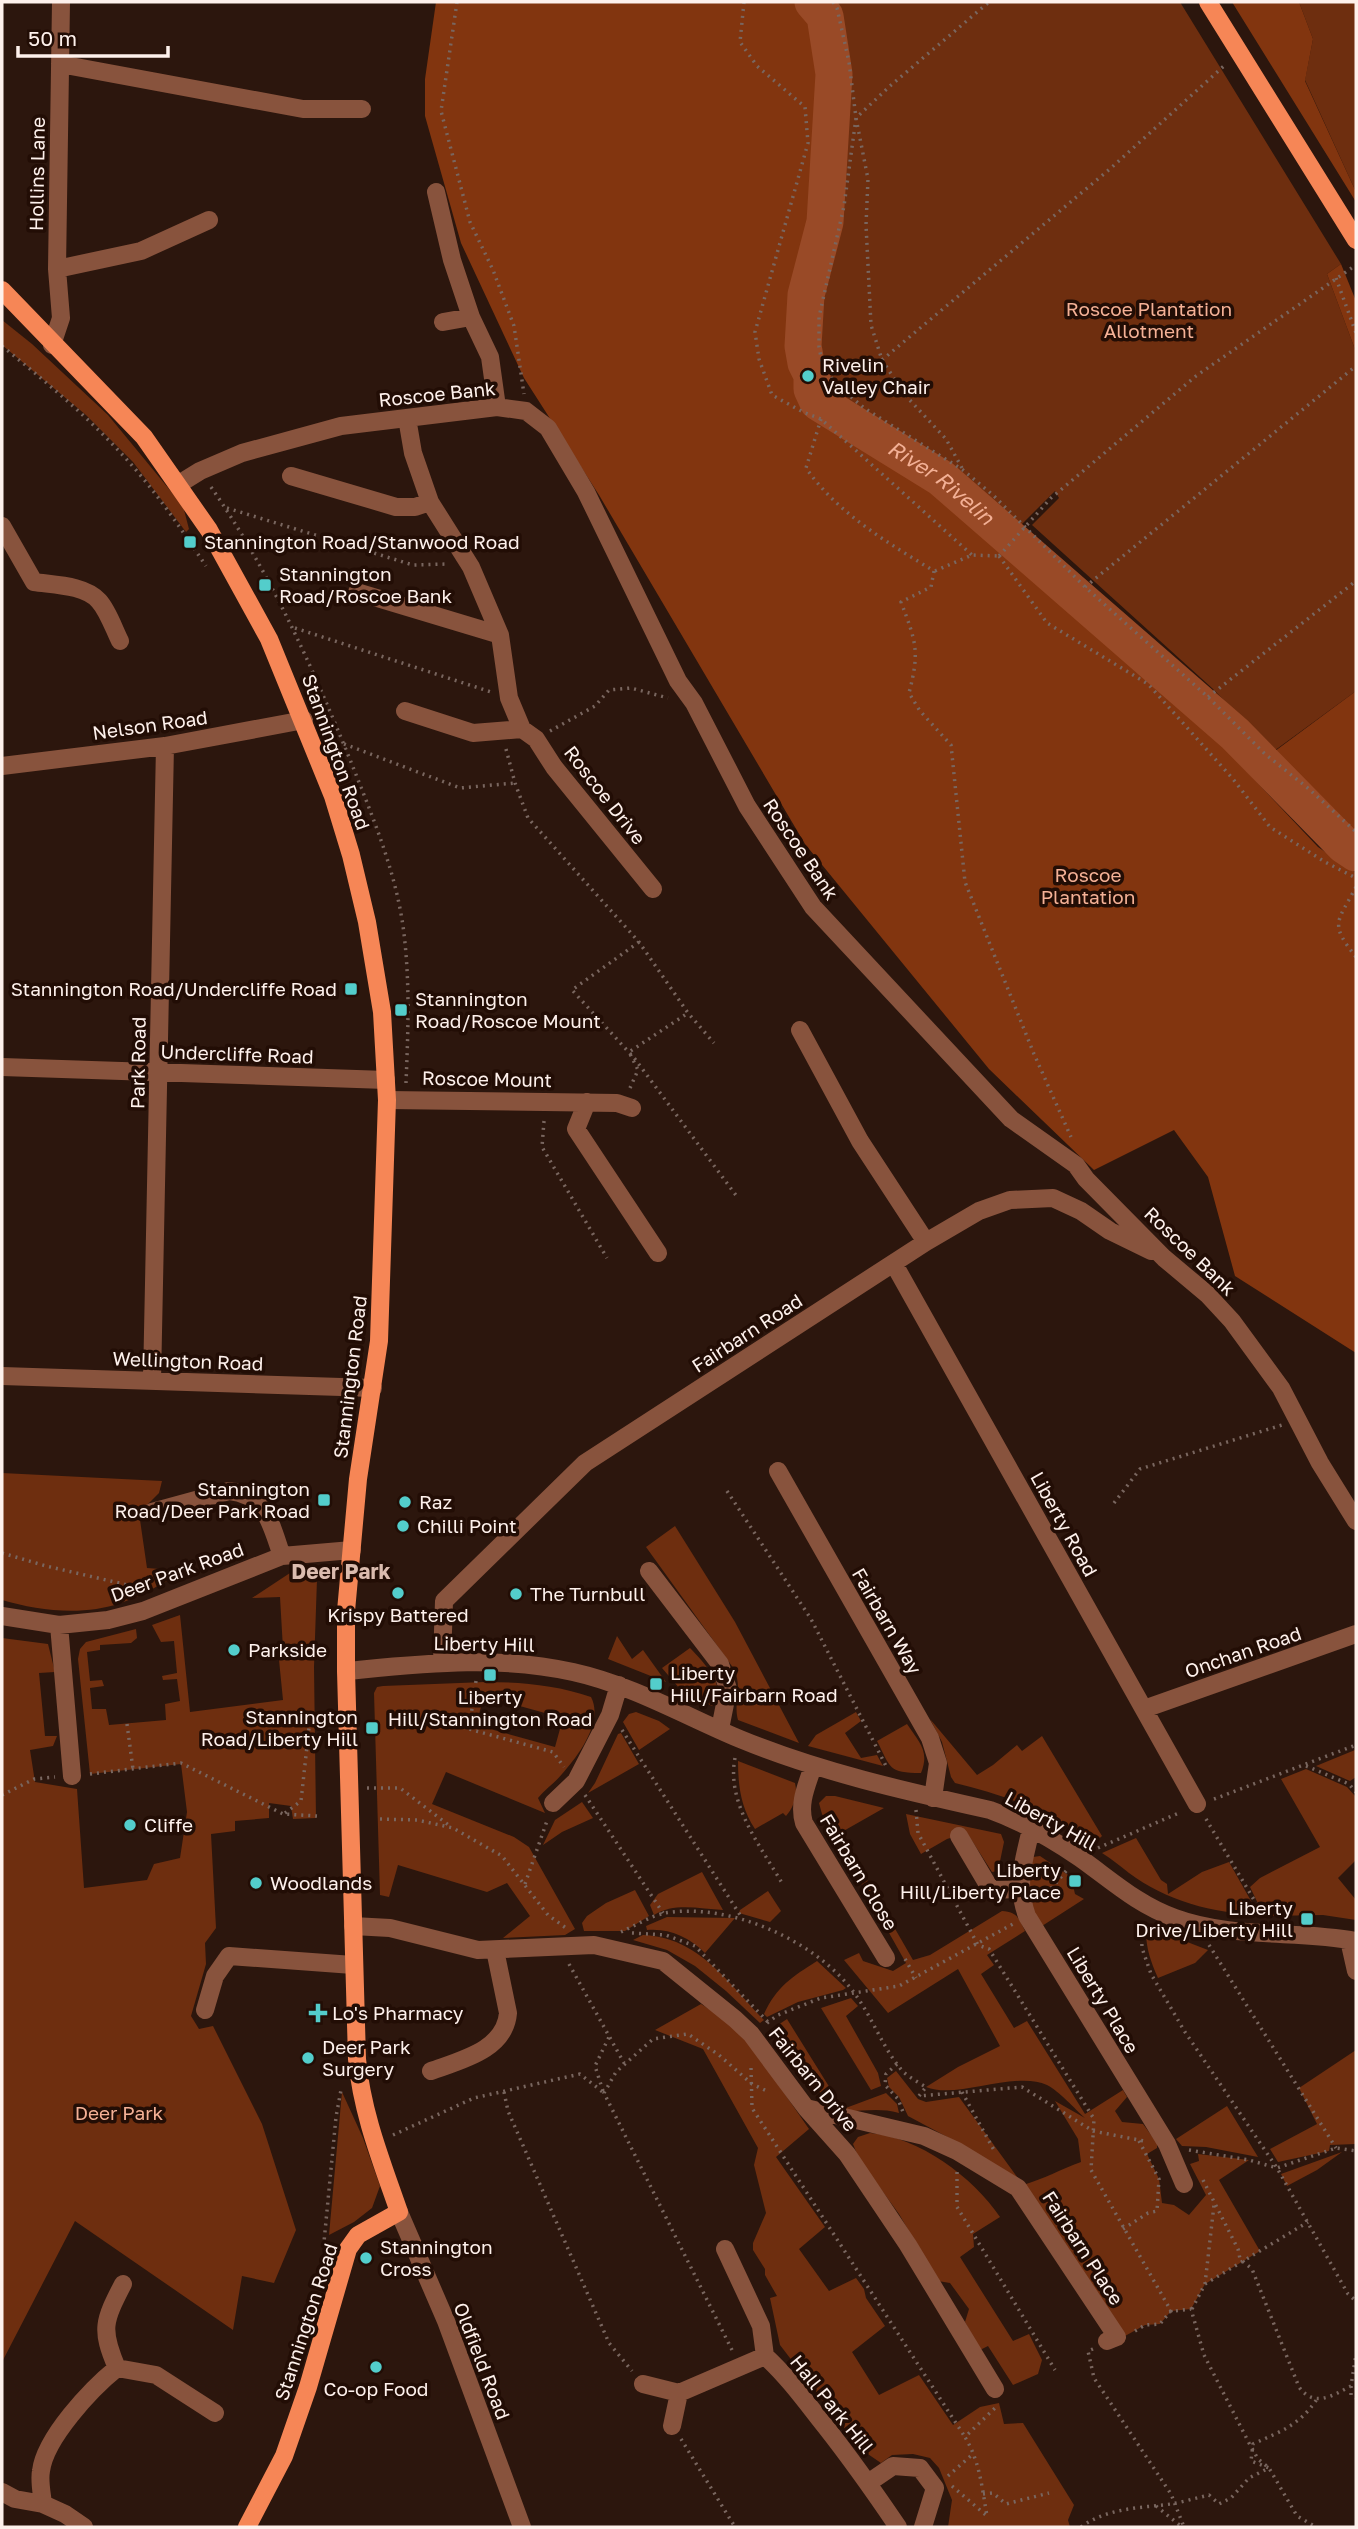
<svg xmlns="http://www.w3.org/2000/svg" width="1358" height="2529" font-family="'Golos Text',sans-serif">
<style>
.green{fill:#6e2e0f;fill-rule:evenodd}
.forest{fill:#82350f}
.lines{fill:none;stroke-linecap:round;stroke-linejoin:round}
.river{stroke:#994a27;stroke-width:37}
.path{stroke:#79665f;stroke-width:3.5;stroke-dasharray:2 5;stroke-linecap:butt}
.minor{stroke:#88533d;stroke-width:18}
.major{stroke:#f68656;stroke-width:18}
.poi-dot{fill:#53cdcb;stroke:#220d05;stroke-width:2.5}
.labels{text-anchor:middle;stroke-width:7;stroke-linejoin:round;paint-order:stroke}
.street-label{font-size:19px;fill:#fef1ec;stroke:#220d05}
.park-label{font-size:19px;fill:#f5b196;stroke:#220d05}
.poi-label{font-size:19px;fill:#fef1ec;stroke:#220d05;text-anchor:start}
.water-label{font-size:21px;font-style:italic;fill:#f3b095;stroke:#220d05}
.neighbourhood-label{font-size:21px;font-weight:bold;fill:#dbbcaf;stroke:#220d05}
</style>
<rect width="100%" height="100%" fill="#2c160d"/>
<path class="green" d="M829 2H1180L1341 264 1327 274 1356 352V691L1274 751 1212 688 1032 525 1059 498 1055 491 1019 527 947 466 876 428 819 389 813 356 808 342 816 284 835 219 846 124 845 63Z
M1299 2H1356V192L1305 80 1313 39Z
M2 320 32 344 108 415 183 506 189 529 186 532 133 462 86 415 2 345Z
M2 1473 162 1481 159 1493 139 1513 147 1568 185 1571C165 1582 143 1595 121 1603 83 1616 39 1611 2 1600Z
M675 1526 735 1622 799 1743 738 1720C733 1701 743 1689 734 1669L646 1547Z
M293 1571H306L317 1579 314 1667 316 1818 293 1819 291 1806 269 1803V1818L235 1821V1831L211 1834 216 1928 205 1943 206 1964 191 2016 199 2029 213 2026 262 2124 296 2230 274 2283 242 2276 233 2330 75 2221 2 2362V1638L48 1644 55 1672 39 1673 45 1736H57L53 1746 30 1750 35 1782 77 1789 84 1888 147 1880 154 1864 180 1858 187 1812 181 1764 90 1774 78 1659 80 1649 86 1642 136 1629 137 1638 131 1643 100 1645V1650L87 1652 90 1681 102 1680 104 1686 90 1688 92 1709H106L109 1725 166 1720 165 1704 180 1701 177 1679 163 1680 162 1676 177 1673 174 1641 161 1642 152 1625 180 1615 190 1712 283 1700 279 1660 283 1649 280 1597 252 1598Z
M617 1636 632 1659 643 1650 666 1682 608 1659Z
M690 1648C706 1665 715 1674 721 1698L712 1706 680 1689 662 1668Z
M485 1682C521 1682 556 1685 591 1697 604 1722 578 1756 562 1774 555 1783 545 1789 538 1798L545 1813 446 1772 432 1804 514 1837 529 1847 575 1929 565 1935 503 1938 530 1916 507 1883 487 1892 398 1865 389 1897 380 1895 374 1693 377 1687 383 1686ZM484 1696 563 1718 555 1747 476 1725Z
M636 1712 659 1721 670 1729 639 1750 623 1722 629 1714Z
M856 1712 861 1721 845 1733 861 1758 877 1755 883 1766 808 1746 816 1735Z
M930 1719 977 1775 993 1765 1017 1745 1022 1751 1042 1736 1102 1836 1092 1845C1050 1811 1007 1796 955 1783L951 1777 942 1742Z
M907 1724C919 1742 930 1751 921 1773 888 1773 891 1768 877 1741Z
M621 1733 639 1764 588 1793 595 1783 618 1734Z
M1355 1750 1356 1777 1350 1781 1316 1766Z
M738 1761 795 1783C798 1795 794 1807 786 1816L783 1813 755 1829C741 1808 738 1786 738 1761Z
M1306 1769 1347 1787 1356 1797V1860L1338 1878 1356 1900V1920L1323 1915 1264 1916 1250 1887 1260 1878 1320 1847 1281 1779Z
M826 1796H835L884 1808 840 1833 913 1960 930 1955 1002 1911C1017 1912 1019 1918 1025 1931L987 1955 994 1965 981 1974 1014 2028 1027 2021 1085 2114 1123 2090 1127 2097 1115 2111 1122 2122 1143 2124 1157 2143V2148L1147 2154 1159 2179 1162 2203 1174 2205 1189 2215 1206 2195 1190 2164 1199 2161 1198 2154 1249 2160 1219 2180 1260 2251 1205 2284 1191 2309 1171 2311 1160 2324 1145 2325 1125 2336 1018 2188 951 2139 908 2116 899 2097 889 2087 887 2078 896 2071 918 2099 926 2102 959 2097 1023 2185C1044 2179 1061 2169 1081 2162L1078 2139 1055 2101 1085 2118C1075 2109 1059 2091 1047 2085 1015 2070 957 2100 926 2087L958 2067 1000 2046 958 1969 888 2013 844 1960 859 1953 863 1961 893 1971 906 1963 822 1814 819 1803Z
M582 1802 593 1818 562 1832 543 1845 555 1820Z
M906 1814 1001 1834 1004 1842 998 1871 992 1872 967 1833 947 1839 921 1854 910 1834Z
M1136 1838 1161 1880 1167 1884 1168 1894 1202 1872 1229 1862 1259 1915C1213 1913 1166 1901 1129 1873 1120 1866 1112 1859 1102 1853Z
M1040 1856 1071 1877 1075 1894 1084 1899 1042 1926 1030 1905 1024 1866 1033 1857Z
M702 1872 723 1910C701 1909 674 1902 654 1915L650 1905 658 1894Z
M635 1890 649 1916 625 1931H584L582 1923 587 1916 606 1903Z
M768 1891 781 1911 770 1922 739 1913 740 1910Z
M667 1917 735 1918 705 1953C689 1937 669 1928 647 1930L646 1926Z
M1151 1928 1208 1950 1195 1963 1158 1978C1151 1962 1146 1949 1146 1931Z
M643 1935C699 1937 728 1983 764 2020L760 2023 726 1991 695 1966 667 1950 633 1940Z
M817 1961 846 1988 843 1990 798 2002 767 2017 764 2014C777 1986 792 1977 817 1961Z
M851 1998 858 2006 846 2016 878 2073 881 2086 871 2090 821 2008Z
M701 2004 725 2019 746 2038 809 2129 776 2157 825 2227 799 2249 829 2291 856 2278 864 2289 866 2298 885 2326 852 2352 879 2395 919 2375 953 2425 980 2407 999 2403 1004 2424 1023 2423 1074 2505 1068 2520 1070 2527H948L952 2500 939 2468 930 2458 913 2454 892 2455 881 2463 859 2448 780 2345 770 2298 777 2296 765 2275V2269L753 2250V2243L766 2213 754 2165 758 2148 703 2049 655 2030Z
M787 2019 843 2109 886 2093 897 2104 899 2113C874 2106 856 2114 832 2110L775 2027Z
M1356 2050V2144L1330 2145 1329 2151 1278 2162 1270 2149 1317 2124 1299 2088Z
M342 2092 363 2138 380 2186 372 2208 354 2222 329 2235Z
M1227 2106 1258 2157 1206 2147 1182 2146 1176 2139Z
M870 2133C919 2137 973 2177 1000 2217L973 2234 974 2247 960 2257 1013 2341 1029 2334 1042 2360 1038 2374 1013 2385 988 2346 980 2350 965 2322 969 2309 950 2283 938 2281 899 2214 859 2159 853 2144 858 2137Z
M1342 2152 1317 2170 1287 2186 1281 2174Z"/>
<path class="forest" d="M436 2H803L813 12 826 71 816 222 795 292 794 357 808 405 945 497 1084 624 1201 723 1318 847 1356 873V1353L1235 1276 1208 1177 1174 1130 1094 1170 989 1069 805 844 599 495 524 378 461 243 425 116V79Z
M1232 2H1299L1313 39 1305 81 1356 192V202Z
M1341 264 1356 301V352L1327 274Z
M1356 691V841L1267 757Z"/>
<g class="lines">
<path class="river" id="s1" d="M813 2 825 16 834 74 825 222 806 295 803 346 806 363 812 375V389L818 402 941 478 1235 734 1344 845 1356 853"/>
<path class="path" d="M457 2 441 111 470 222 493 270 514 326 524 394
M744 2 740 42 757 66 805 107 808 143 755 332 759 359 772 395 803 412 821 419 972 555
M833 2 837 8 849 62 856 118 844 206 819 317V347L823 367 836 384 864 408 963 470 993 495 1085 587 1208 697 1265 754 1309 789 1356 832
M1336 278 1356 333
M2 346C56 390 110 435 153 491 172 515 189 541 206 566
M882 360 1111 168 1225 65
M821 419 806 468C837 513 888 543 934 571
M962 468 946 439 905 395 882 360 871 325 866 225 868 179 856 118 890 86 989 2
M211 487C270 572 312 666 351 762 373 818 397 874 404 934 410 984 408 1034 406 1083
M227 508 413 565 448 564
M999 556 1047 623 1148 684 1233 779 1270 827 1325 862 1356 878
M999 556 1051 498 1196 376 1356 265
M934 571 931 587 901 602C916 642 920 651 909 693L920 711 951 745 965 882 1034 1054 1071 1137
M935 571 972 555 999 556
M1085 587 1356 366
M295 628 491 692
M1208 697 1356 581
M550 731 595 706 609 690 631 688 668 698
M344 744 460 788 515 783
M506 749 515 783 528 818 639 942 688 1013 714 1043
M1356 887C1337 923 1329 923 1356 957
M639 942 572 990 635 1059 738 1198
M630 1088 638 1070 629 1052 688 1013
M544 1121 542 1147 607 1258
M727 1491 811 1619 886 1766
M1114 1503 1140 1469 1282 1425
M2 1553 46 1566 145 1589
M476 1681 469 1729 553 1752 564 1767
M127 1724 133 1769
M622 1730 742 1918
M735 1758C726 1803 761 1847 782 1883
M1306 1766 1349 1784 1356 1792
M90 1774 181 1763 283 1814 317 1816
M367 1788H400L451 1827
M2 1795 34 1779 55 1777
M585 1795 663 1913
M1214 1799 1356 1745
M916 1810 918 1833 978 1945 989 1949 1094 2119 1091 2170 1171 2311 1167 2312 1191 2309 1204 2355 1249 2443 1258 2459 1269 2468 1297 2516 1316 2527
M285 1813 301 1801 309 1728 329 1719
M380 1819 417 1820 453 1828 502 1856 548 1915 566 1928
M1206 1819 1263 1915
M1098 1848 1181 1812
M525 1884 548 1818
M1042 1899 1067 1870
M1141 1923 1142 1948 1151 1974 1185 2032 1277 2168 1348 2294 1356 2301
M621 1932C634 1926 651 1916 665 1913 730 1902 817 1941 855 1994 872 2017 882 2046 900 2068 906 2076 918 2082 926 2087L919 2096 1022 2087 1093 2131 1144 2141
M632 1933 666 1935 695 1946 768 2022
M1209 1945 1336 2148
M905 1959 916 1978
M569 1964 624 2063
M767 2023 778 2015 821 1998 899 1986 1013 1924
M897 2064 886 2074 885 2085 898 2099 903 2112
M751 2068 752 2108 965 2437
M603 2091 595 2066 609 2037
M504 2092 508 2111 609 2343 632 2371
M962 2092 995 2152
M393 2135 474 2098 580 2074 604 2093
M1189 2150 1249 2160 1277 2168 1336 2148 1356 2151
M957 2172V2207L1055 2370
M1203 2180 1238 2249 1240 2259 1252 2269 1299 2387C1314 2408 1332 2396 1351 2386L1356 2354
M1123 2229 1148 2213 1157 2211 1159 2179 1138 2139
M327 2253 324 2242 336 2117 341 2090
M1205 2284 1308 2222
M1192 2309 1205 2284 1214 2205
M1135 2331 1145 2325 1160 2324 1169 2313
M1093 2349 1088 2351 1094 2378 1171 2494 1184 2527
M732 2350 604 2093 616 2072 653 2039 688 2034 719 2055 752 2084 769 2092
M1351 2386V2395L1356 2398
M681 2439 735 2527
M948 2476 974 2453
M952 2486 987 2516C982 2488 980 2462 965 2437L995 2408
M983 2494 993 2493 1006 2504 1049 2493
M1156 2506 1182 2527
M1081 2527C1107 2508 1139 2508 1171 2504 1183 2502 1196 2498 1209 2495L1219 2504 1231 2498 1249 2478 1269 2468 1251 2461 1253 2444C1281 2431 1299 2426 1317 2399"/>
<path class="minor" d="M60 64 303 109H362
M436 192 452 260 471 317 490 357 497 407
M57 269 141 251 209 220
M443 322 471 317
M52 345 61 318 57 269 61 2
M407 418 413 453 430 502 471 567 500 635 509 698 522 729 536 739 554 767 653 889
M291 476 396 507H415L430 502
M179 484 200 471 242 453 341 426 497 407 526 411 548 428 586 492 678 681 694 703 747 806 813 907 1011 1119 1076 1165 1086 1179 1164 1258 1207 1294 1232 1321 1281 1388 1320 1463 1356 1521
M2 526 34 582C54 585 85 585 99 601 108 611 114 629 120 641
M357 592 500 635
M405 711 473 733 522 729
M2 766 165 746 304 720
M800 1030 860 1141 926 1242
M2 1067 386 1080
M387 1100 617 1103 632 1108
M587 1102 576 1129 658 1253
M894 1264 1197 1804
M2 1376 373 1388
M152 1381 165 746
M778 1471 930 1738 938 1763 933 1798
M152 1512 229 1491C266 1494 271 1525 282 1556
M649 1571 720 1664 728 1689 720 1729
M2 1616 59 1625 108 1620 143 1611 282 1556 352 1550
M59 1625 72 1776
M442 1662 444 1601 585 1463 926 1242 979 1211 1010 1200 1053 1198 1081 1211 1110 1231 1151 1251
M346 1671C421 1664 499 1655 573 1672 632 1685 685 1716 740 1739 820 1772 905 1791 990 1810 1021 1821 1052 1839 1080 1858 1111 1880 1138 1905 1175 1918 1232 1939 1298 1930 1356 1941
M1144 1709 1356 1634
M813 1766C807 1785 798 1803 804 1823L886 1958
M553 1803 576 1781 610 1715 619 1685
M1031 1829C1024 1861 1015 1883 1027 1916L1167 2144 1184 2184
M959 1836 991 1890 1021 1889
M353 1926 390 1928 478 1950 594 1945 663 1961 735 2019 751 2034 806 2108 847 2154 908 2245 995 2389
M1349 1940 1356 1971
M205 2010 215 1976 229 1956 353 1965
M431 2071C461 2060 505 2050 508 2013L495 1950
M806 2108 924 2136 957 2151 1018 2188 1117 2337 1107 2341
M399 2212 446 2321 522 2527
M725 2249 761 2326 765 2356
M117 2368 156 2375 215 2413
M117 2368C100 2329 104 2321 123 2284
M643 2384 679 2393 765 2356C788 2377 806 2402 825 2426 851 2459 875 2493 898 2527
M672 2426 679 2393
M868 2483 893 2466 920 2468 935 2488 923 2527
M2 2492 15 2499 43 2504
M84 2527 65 2514 43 2504C42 2494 39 2481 41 2471 45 2438 91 2389 117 2368"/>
<path class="major" d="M1208 2 1356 240
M2 290 144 437 209 530 269 639 333 796 351 855 367 922 382 1012 387 1100 379 1341 358 1479 346 1611V1671L357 2059C362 2113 381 2160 399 2212L358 2235 348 2249 308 2387 284 2456 247 2527"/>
</g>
<g class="poi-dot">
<circle cx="808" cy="376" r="7"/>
<rect x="183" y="535" width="14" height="14" rx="3.5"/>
<rect x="258" y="578" width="14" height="14" rx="3.5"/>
<rect x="344" y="982" width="14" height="14" rx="3.5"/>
<rect x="394" y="1003" width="14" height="14" rx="3.5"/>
<rect x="317" y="1493" width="14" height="14" rx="3.5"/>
<circle cx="405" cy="1502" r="7"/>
<circle cx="403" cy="1526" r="7"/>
<circle cx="398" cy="1593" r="7"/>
<circle cx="516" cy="1594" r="7"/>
<circle cx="234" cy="1650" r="7"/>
<rect x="483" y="1668" width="14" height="14" rx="3.5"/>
<rect x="649" y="1677" width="14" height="14" rx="3.5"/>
<rect x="365" y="1721" width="14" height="14" rx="3.5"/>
<circle cx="130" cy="1825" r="7"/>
<rect x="1068" y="1874" width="14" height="14" rx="3.5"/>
<circle cx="256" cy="1883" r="7"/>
<rect x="1300" y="1912" width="14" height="14" rx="3.5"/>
<path d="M314.5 2002.5h7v7h7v7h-7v7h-7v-7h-7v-7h7z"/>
<circle cx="308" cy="2058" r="7"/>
<circle cx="366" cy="2258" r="7"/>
<circle cx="376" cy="2367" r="7"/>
</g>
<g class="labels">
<g class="street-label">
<text transform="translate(37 174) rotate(-89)" y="7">Hollins Lane</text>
<text transform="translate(437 394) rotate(-6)" y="7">Roscoe Bank</text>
<text transform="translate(150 725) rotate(-8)" y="7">Nelson Road</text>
<text transform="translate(336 752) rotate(70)" y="7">Stannington Road</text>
<text transform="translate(605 795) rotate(52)" y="7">Roscoe Drive</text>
<text transform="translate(801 849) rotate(56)" y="7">Roscoe Bank</text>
<text transform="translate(237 1054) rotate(2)" y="7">Undercliffe Road</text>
<text transform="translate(138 1063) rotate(-89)" y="7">Park Road</text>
<text transform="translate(487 1079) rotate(1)" y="7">Roscoe Mount</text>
<text transform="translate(1190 1251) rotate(44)" y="7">Roscoe Bank</text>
<text transform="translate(747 1333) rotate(-33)" y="7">Fairbarn Road</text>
<text transform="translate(188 1361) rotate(2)" y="7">Wellington Road</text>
<text transform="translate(350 1377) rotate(-83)" y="7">Stannington Road</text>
<text transform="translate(1064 1524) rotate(61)" y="7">Liberty Road</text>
<text transform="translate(177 1572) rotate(-20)" y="7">Deer Park Road</text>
<text transform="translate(887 1621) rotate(60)" y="7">Fairbarn Way</text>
<text transform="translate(484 1644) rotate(1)" y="7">Liberty Hill</text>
<text transform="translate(1243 1652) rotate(-19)" y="7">Onchan Road</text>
<text transform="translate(1051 1821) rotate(29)" y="7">Liberty Hill</text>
<text transform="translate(859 1872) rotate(59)" y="7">Fairbarn Close</text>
<text transform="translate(1103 2000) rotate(59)" y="7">Liberty Place</text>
<text transform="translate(813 2079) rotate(51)" y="7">Fairbarn Drive</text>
<text transform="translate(1083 2248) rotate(57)" y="7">Fairbarn Place</text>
<text transform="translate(306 2322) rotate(-72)" y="7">Stannington Road</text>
<text transform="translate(482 2361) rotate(69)" y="7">Oldfield Road</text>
<text transform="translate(832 2404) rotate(51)" y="7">Hall Park Hill</text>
</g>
<g class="park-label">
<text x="1149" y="316">Roscoe Plantation<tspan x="1149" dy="22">Allotment</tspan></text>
<text x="1088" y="882">Roscoe<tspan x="1088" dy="22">Plantation</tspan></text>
<text x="119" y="2120">Deer Park</text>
</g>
<g class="poi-label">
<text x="822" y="372">Rivelin<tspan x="822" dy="22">Valley Chair</tspan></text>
<text x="204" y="549">Stannington Road/Stanwood Road</text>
<text x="279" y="581">Stannington<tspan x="279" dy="22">Road/Roscoe Bank</tspan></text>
<text x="337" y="996" text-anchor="end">Stannington Road/Undercliffe Road</text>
<text x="415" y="1006">Stannington<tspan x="415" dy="22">Road/Roscoe Mount</tspan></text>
<text x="310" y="1496" text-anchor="end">Stannington<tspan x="310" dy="22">Road/Deer Park Road</tspan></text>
<text x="419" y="1509">Raz</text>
<text x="417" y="1533">Chilli Point</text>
<text x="530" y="1601">The Turnbull</text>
<text x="398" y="1622" text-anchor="middle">Krispy Battered</text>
<text x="248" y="1657">Parkside</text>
<text x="670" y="1680">Liberty<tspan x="670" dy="22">Hill/Fairbarn Road</tspan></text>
<text x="490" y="1704" text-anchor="middle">Liberty<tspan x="490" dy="22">Hill/Stannington Road</tspan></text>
<text x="358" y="1724" text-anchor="end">Stannington<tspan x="358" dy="22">Road/Liberty Hill</tspan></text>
<text x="144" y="1832">Cliffe</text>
<text x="1061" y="1877" text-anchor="end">Liberty<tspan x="1061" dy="22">Hill/Liberty Place</tspan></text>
<text x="270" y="1890">Woodlands</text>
<text x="1293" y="1915" text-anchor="end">Liberty<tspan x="1293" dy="22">Drive/Liberty Hill</tspan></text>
<text x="332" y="2020">Lo's Pharmacy</text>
<text x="322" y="2054">Deer Park<tspan x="322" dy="22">Surgery</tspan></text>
<text x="380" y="2254">Stannington<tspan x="380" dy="22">Cross</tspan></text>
<text x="376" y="2396" text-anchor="middle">Co-op Food</text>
</g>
<g class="water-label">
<text dy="7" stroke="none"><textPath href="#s1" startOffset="558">River Rivelin</textPath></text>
</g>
<g class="neighbourhood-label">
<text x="341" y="1579">Deer Park</text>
</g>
</g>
<rect width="1358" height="2529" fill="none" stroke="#fef1ec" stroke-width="7"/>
<path d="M18 46v10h150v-10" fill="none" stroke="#fef1ec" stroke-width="3.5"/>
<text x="28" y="46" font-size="21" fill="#fef1ec" stroke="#220d05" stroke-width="5" paint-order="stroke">50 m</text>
</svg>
